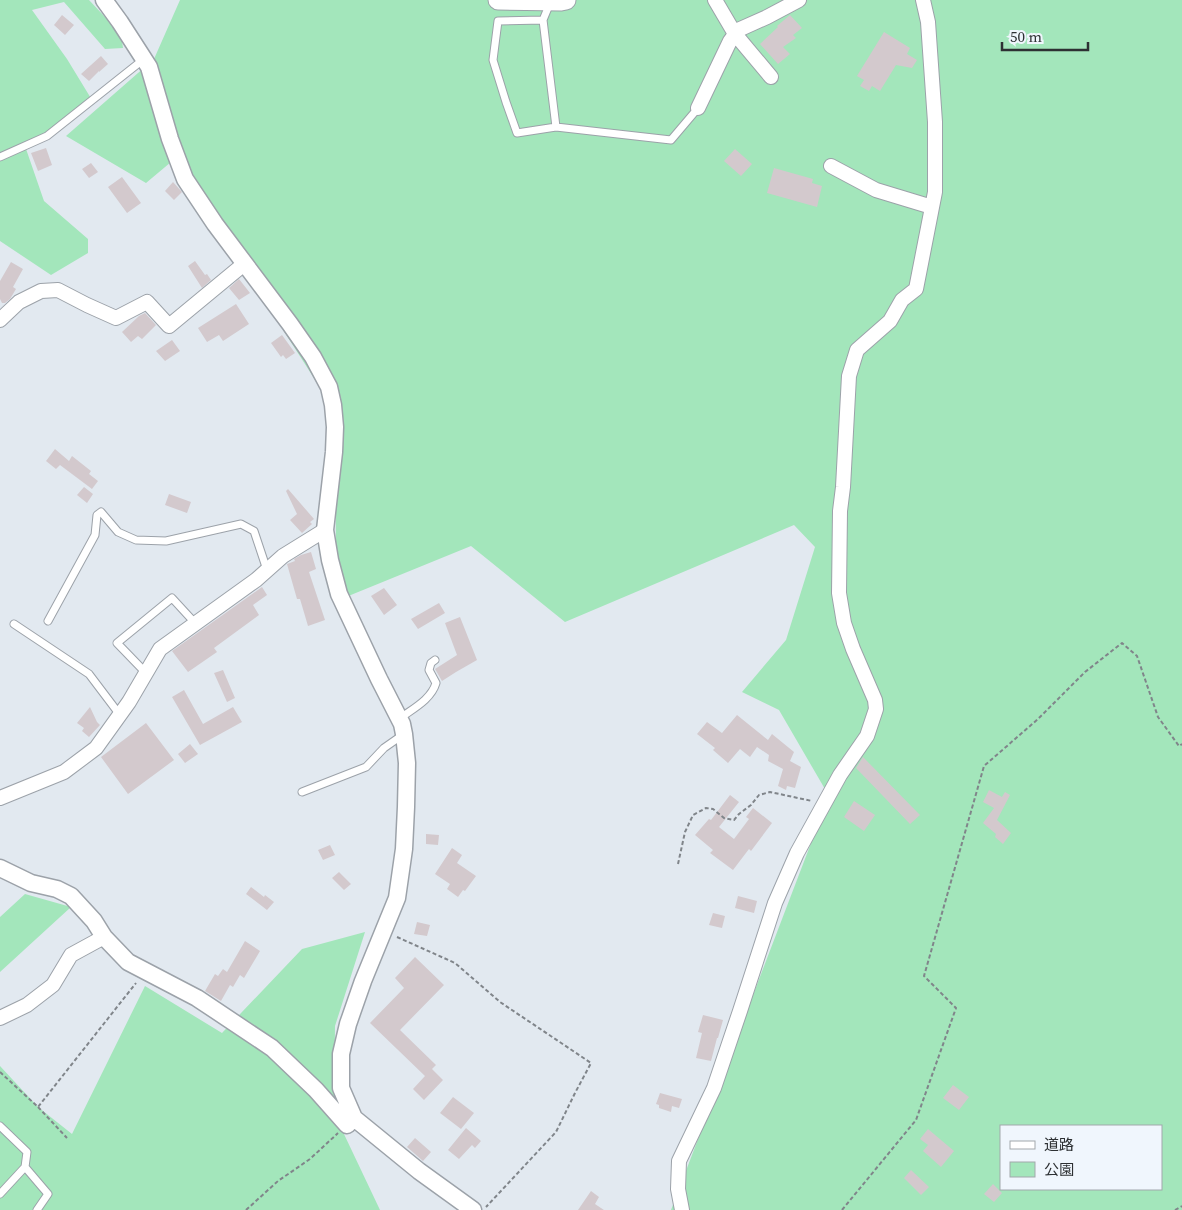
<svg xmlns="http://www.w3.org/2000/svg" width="1182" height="1210" font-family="'Source Serif 4','Noto Sans JP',serif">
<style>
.green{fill:#a3e6bb;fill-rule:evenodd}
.building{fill:#d3c9cd}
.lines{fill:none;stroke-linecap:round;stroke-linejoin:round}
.service-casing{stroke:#9ca2a9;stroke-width:9}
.minor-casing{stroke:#9ca2a9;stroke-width:16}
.tertiary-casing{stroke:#9ca2a9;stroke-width:19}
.secondary-casing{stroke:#9ca2a9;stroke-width:21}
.path{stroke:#80858a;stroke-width:2;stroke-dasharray:4 2.5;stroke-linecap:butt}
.service{stroke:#fff;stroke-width:7}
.minor{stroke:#fff;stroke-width:14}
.tertiary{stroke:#fff;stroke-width:16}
.secondary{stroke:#fff;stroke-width:19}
</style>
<rect width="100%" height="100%" fill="#e2e9f0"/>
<path class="green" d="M0 0H89L121 34 123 48 105 49 64 2 32 10 67 59 92 100 44 138 25 146 44 201 88 239V253L51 275 0 241Z
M180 0H1182V1210H671L829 796 779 710 742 692 786 640 815 547 794 525 565 622 471 546 341 599 336 551 335 411 212 219 177 157 146 183 66 136 154 59ZM1001 1126H1161V1189H1001Z
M25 894 71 907 0 972V917Z
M365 932 335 1026 334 1113 380 1210H0V1066L38 1107 72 1134 145 986 222 1033 302 949Z"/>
<path class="building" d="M62 15 74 25 65 35 54 25Z
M790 15 802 28 793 35 796 38 783 47 790 54 778 64 760 44 778 27 777 26Z
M884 32 910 48 907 54 917 60 912 68 896 65 880 91 872 86 869 91 860 86 864 80 857 76Z
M101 56 108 64 99 72V71L89 81 81 74Z
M46 148 52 165 38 171 31 153Z
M735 149 752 164 741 176 724 161Z
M91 163 98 172 89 178 82 169Z
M774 168 813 179 812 183 822 186 817 207 767 193Z
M122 177 141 203 127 213 108 187Z
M173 182 182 192 174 200 165 191Z
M195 261 205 275 207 274 211 280 202 288 188 266Z
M11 262 23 269 13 287 16 289 10 299 5 303H2L0 299V281Z
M239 279 250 293 239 300 229 288Z
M236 304 249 324 223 341 219 335 207 342 198 328Z
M145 313 156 325 142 339 138 336 131 342 122 332 139 316Z
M282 335 295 353 286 359 283 355 281 357 271 343Z
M172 340 180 351 165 361 156 351Z
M55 449 69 461 72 456 91 471 89 474 98 481 92 489 60 465 56 469 46 461Z
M84 487 93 494 87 503 77 495Z
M288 489 314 519 310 522 312 524 302 533 290 520 297 514 286 491Z
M169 494 191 502 187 513 165 505Z
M311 552 316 569 309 572 325 620 308 626 300 599H297L287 564 295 561 294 559 301 555Z
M262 587 267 595 253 605 259 615 214 648 217 652 188 672 172 651Z
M384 588 397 605 384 615 371 596Z
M439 603 445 613 418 629 411 619Z
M460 617 477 660 456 672 442 681 435 669 457 655 445 623Z
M223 670 235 698 227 702 214 673Z
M184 690 203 724 233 707 242 722 200 745 172 697Z
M90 707 97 722 100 725 89 737 82 731 84 728 77 723Z
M737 715 768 740 772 734 794 752 790 761 801 767 795 788 787 786 786 790 778 786 783 769 768 761 769 755 757 747 750 757 740 749 728 763 713 750 715 748 697 734 707 722 722 733Z
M146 723 174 760 128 794 101 757Z
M190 744 198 754 185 763 178 754Z
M863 757 920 815 910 824 856 768Z
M989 790 1002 797 1005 792 1010 795 997 820 1011 833 1003 844 995 837 996 834 983 823 994 808 983 802Z
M730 795 739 802 719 827 734 839 749 819 746 817 753 808 772 823 751 851 749 849 733 870 710 853 713 850 695 835 709 819 711 820Z
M854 801 875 815 864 831 844 817Z
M426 834 439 835 438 845 426 844Z
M330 845 335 855 323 860 318 850Z
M452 848 462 855 457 863 476 876 465 891 463 890 458 897 447 889 450 884 435 874Z
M339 872 351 884 344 890 332 878Z
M251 887 264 897 265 895 274 902 267 910 246 894Z
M738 896 757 901 754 913 735 908Z
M713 913 725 916 722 928 709 925Z
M417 922 430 925 427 936 414 934Z
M245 941 260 951 244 978 240 975 233 987 230 985 221 1001 205 991 215 974 218 976 223 969 227 972Z
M415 957 444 985 400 1030 436 1065 432 1069 443 1080 424 1100 413 1089 425 1076 370 1023 404 988 395 978Z
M703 1015 723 1020 718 1038H717L711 1061 696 1058 702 1033 698 1032Z
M953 1085 969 1097 959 1110 943 1098Z
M660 1093 682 1099 679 1108 672 1106 671 1112 659 1108V1105L656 1104Z
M453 1097 474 1113 461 1129 440 1113Z
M466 1128 481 1141 475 1148 472 1145 459 1159 448 1150Z
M928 1129 954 1151 941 1167 923 1151 928 1145 920 1139Z
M415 1138 431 1152 423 1161 407 1147Z
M911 1170 929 1187 921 1195 904 1178Z
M993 1184 1002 1193 994 1202 984 1194Z
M591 1191 599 1197 595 1204 604 1210H578Z"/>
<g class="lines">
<g class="service-casing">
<path id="service" d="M550 3 543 20 556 127 671 140 699 107
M543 20 498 21 493 60 506 102 517 133 556 127
M0 157 47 136 144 59
M48 621 95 535 97 515 101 512 118 532 136 540 166 541 241 524 254 531 267 570
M14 624 89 674 120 715
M146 673 117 643 172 598 195 623
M399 719C412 709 431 700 436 683L429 670 431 663 435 660
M302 792 366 767 384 748 404 734
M0 1126 27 1152 25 1167 48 1194 37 1210
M0 1194 25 1167"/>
</g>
<g class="minor-casing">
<path id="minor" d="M715 0 735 34 771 77
M698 108 730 41 738 30 767 17 799 0
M831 166 876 190 932 207
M0 320 19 302 41 291 58 290 87 305 116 318 147 302 169 326 244 264
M0 798 64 772 96 748 129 702 160 649 256 580 283 556 325 530
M0 1018 27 1005 53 985 71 955 104 937
M682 1210 678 1189 679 1161 714 1088 740 1011 775 903 797 853 840 775 867 736 876 709 875 700 853 649 844 623 839 593 840 511 843 487 849 376 857 350 890 321 902 300 916 289 935 192V122L928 22 923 0"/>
</g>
<g class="tertiary-casing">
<path id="tertiary" d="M104 0 120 22 149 67 170 139 185 179 215 224 290 324 313 357 329 387 333 405 335 427 334 452 325 530 330 560 339 594 379 679 402 724 404 734 407 763 406 807 404 849 397 898 363 981 348 1024 341 1054V1088L354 1118
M0 868 31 883 57 889 71 896 94 921 104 937 128 962 197 998 272 1048 316 1090 347 1125 354 1118 419 1171 473 1210"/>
</g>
<g class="secondary-casing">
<path id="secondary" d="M498 0 561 1 566 0"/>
</g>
<path class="path" d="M678 864 685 832 693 815 706 808 713 809 724 818 734 820 739 814 751 805 759 795 770 792 812 801
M397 937 455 963 500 1002 591 1063 575 1093 556 1132 486 1207
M0 1072 38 1107 136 983
M38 1107 67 1138
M246 1210 278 1181 310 1159 338 1133
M842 1210 916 1120 956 1008 924 976 984 766 1038 719 1085 672 1122 643 1137 656 1158 717 1179 746 1182 744
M1175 1210 1182 1206"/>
<use href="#service" class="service"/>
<use href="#minor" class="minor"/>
<use href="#tertiary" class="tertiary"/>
<use href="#secondary" class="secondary"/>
</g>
<rect x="1000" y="1125" width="162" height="65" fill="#f0f6fd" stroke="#a2a7ac"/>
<rect x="1010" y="1141" width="25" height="8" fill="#ffffff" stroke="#a2a7ac"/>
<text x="1044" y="1150" font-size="15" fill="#2d3033">道路</text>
<rect x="1010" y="1162" width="25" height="15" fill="#a3e6bb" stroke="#a2a7ac"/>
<text x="1044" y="1175" font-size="15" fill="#2d3033">公園</text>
<path d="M1002 42v8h86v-8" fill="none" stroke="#2d3033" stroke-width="2.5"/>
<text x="1010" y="42" font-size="15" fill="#2d3033" stroke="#f0f6fd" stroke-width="4" paint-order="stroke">50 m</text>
</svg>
